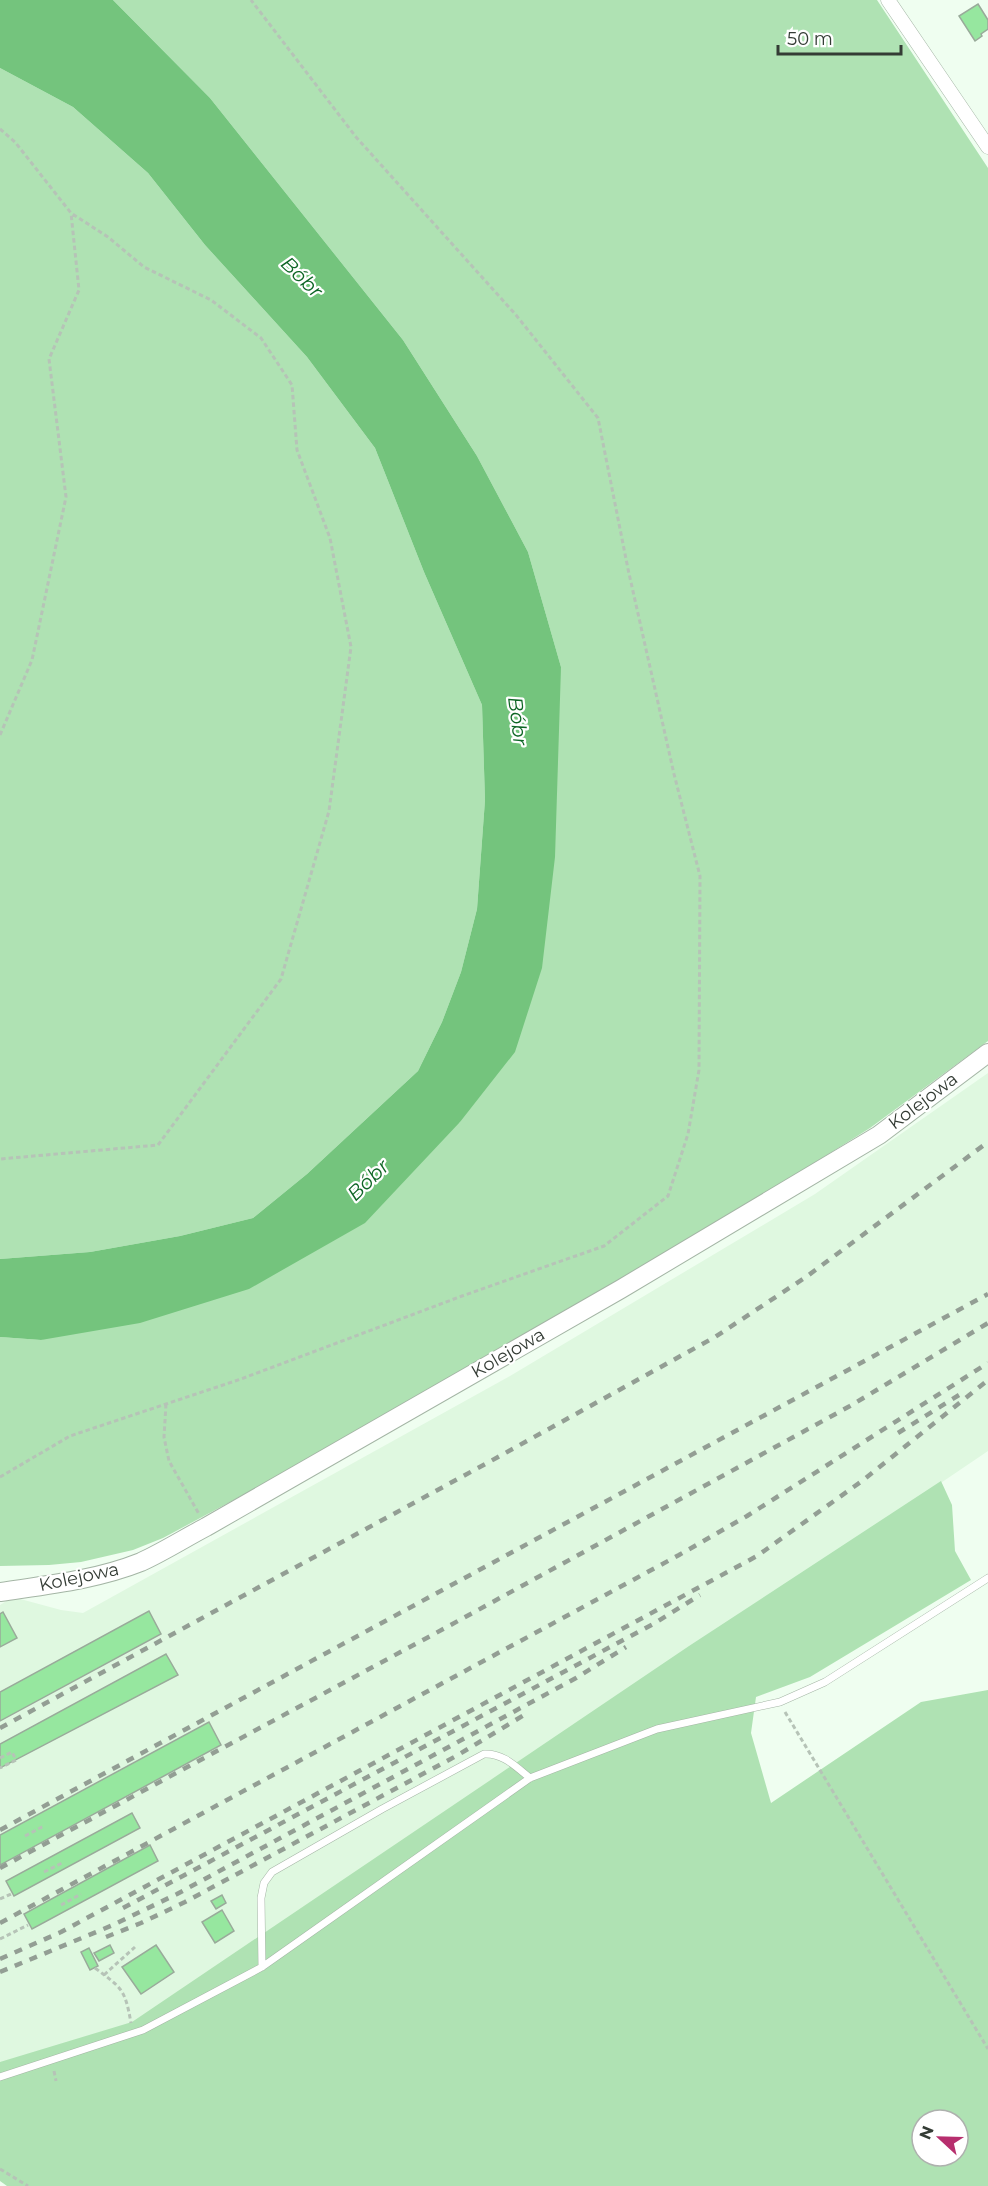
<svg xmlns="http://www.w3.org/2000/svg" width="988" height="2186" font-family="Montserrat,sans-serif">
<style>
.built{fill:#dff8e0}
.green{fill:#afe2b3;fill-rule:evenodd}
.water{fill:#74c47d}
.building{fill:#96e79f;stroke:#99aa9a;stroke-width:1.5}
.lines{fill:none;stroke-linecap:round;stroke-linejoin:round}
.lane-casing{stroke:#a4b5a5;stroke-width:8}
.street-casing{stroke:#a4b5a5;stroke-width:15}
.secondary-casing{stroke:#a4b5a5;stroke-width:20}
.path{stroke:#b6c3b7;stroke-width:3;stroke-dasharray:4.5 3;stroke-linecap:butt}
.lane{stroke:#fff;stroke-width:7}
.street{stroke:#fff;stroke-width:14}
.secondary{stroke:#fff;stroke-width:18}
.rail{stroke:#939e94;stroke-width:4.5;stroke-dasharray:8 8;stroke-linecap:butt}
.labels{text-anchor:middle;stroke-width:4.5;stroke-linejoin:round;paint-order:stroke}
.street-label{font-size:18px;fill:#343c35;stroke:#fff}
.water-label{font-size:20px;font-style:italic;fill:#0e6625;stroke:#fff}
</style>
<rect width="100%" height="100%" fill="#effef0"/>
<path class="built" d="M988 1073V1451L147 2020 0 2069V1605L13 1597 61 1610 83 1613 510 1376 815 1194Z"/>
<path class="green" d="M113 0H877L988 168V1041L870 1128 631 1278 323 1452 163 1538 133 1550 81 1562 49 1565 0 1566V1337L41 1340 460 1122 561 667 528 552 477 456 403 340 210 98Z
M0 68 73 107 148 173 205 245 307 357 375 448 424 572 482 705 485 800 477 909 461 972 442 1022 418 1071 307 1174 253 1218 180 1236 90 1252 0 1259Z
M941 1481 952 1505 955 1551 971 1580 810 1677 756 1697 751 1733 771 1803 921 1702 988 1690V2186H7L0 2181V2062L132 2022 689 1646ZM922 2120H958V2156H922Z"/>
<path class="water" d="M0 0H113L210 98 403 340 477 456 528 552 561 667 555 857 542 968 515 1052 460 1122 365 1223 249 1289 140 1323 41 1340 0 1337V1259L90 1252 180 1236 253 1218 307 1174 418 1071 442 1022 461 972 477 909 485 800 482 705 424 572 375 448 307 357 205 245 148 173 73 107 0 68Z"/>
<path class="building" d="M978 4 988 20V29L981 34 982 36 975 41 959 16Z
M149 1611 161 1634 0 1721V1692Z
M3 1612 17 1638 0 1647V1614Z
M166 1654 178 1675 0 1768V1744Z
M209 1722 221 1745 0 1865V1835Z
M132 1813 140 1828 14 1896 6 1881Z
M150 1845 158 1861 32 1929 24 1914Z
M222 1895 226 1903 216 1909 211 1901Z
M222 1910 234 1931 215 1943 202 1922Z
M110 1945 114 1953 99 1961 94 1953Z
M156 1945 174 1972 141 1994 122 1967Z
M89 1948 98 1966 90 1970 81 1952Z"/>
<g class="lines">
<g class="lane-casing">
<path id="lane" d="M262 1967 261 1898 264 1883 272 1872 382 1809 484 1754C503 1753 515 1766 530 1778
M0 2077 143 2030 262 1967 530 1778 657 1729 780 1702 825 1682 988 1578"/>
</g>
<g class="street-casing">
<path id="street" d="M888 0 988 147"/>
</g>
<g class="secondary-casing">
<path id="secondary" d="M0 1592C47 1585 96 1580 141 1562 163 1552 185 1538 206 1527L621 1289 879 1135 988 1053"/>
</g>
<path class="path" d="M0 129 15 142 71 213 108 237 144 267 211 300 261 338 292 385 297 450 330 538 351 647 329 811 281 979 158 1145 0 1159
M0 735 32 660 66 497 49 359 79 290 71 213
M166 1404 164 1437 169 1461 199 1514
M0 1477 70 1436 241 1379 462 1296 604 1246 668 1196 688 1134 699 1070 700 876 674 774 628 569 598 418 516 315 356 137 251 0
M785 1712 988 2049
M0 1758 12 1752 16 1760 0 1768
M25 1836 44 1826
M44 1872 64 1862
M0 1899 11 1894
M61 1905 81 1894
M0 1939 28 1925
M95 1968C122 1988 125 1989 131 2023
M104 1975 135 1947
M54 2071 56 2081
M0 2169 28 2186"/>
<use href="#lane" class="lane"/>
<use href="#street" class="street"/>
<use href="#secondary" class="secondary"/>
<path class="rail" d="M898 1433 959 1395
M0 1728 489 1462 715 1337 806 1277 988 1142
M0 1830 988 1294
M0 1868 447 1627 850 1406 988 1323
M123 1908 655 1623 700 1595
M0 1923 679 1555 747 1516 988 1363
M106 1937 141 1923 185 1902 458 1755 529 1712
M0 1959 61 1932 757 1556 862 1481 988 1380
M0 1972 113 1925 177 1894 576 1678 626 1647"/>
</g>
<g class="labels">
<g class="street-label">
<text transform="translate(923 1101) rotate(-37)" y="6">Kolejowa</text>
<text transform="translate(508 1353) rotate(-30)" y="6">Kolejowa</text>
<text transform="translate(79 1577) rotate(-12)" y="6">Kolejowa</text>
</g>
<g class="water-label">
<text transform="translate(302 277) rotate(44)" y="7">Bóbr</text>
<text transform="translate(518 721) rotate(83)" y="7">Bóbr</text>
<text transform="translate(368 1180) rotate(-44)" y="7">Bóbr</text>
</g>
</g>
<g transform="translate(940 2138) rotate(292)"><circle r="28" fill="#ffffff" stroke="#aeb1ae" stroke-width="1.5"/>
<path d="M0-4.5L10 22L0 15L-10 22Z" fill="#b72f6e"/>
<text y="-9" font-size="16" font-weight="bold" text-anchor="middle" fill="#343c35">N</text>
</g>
<path d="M778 45v9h123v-9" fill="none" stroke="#343c35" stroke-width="3"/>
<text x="787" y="45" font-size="18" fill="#343c35" stroke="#ffffff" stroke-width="4.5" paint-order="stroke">50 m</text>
</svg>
